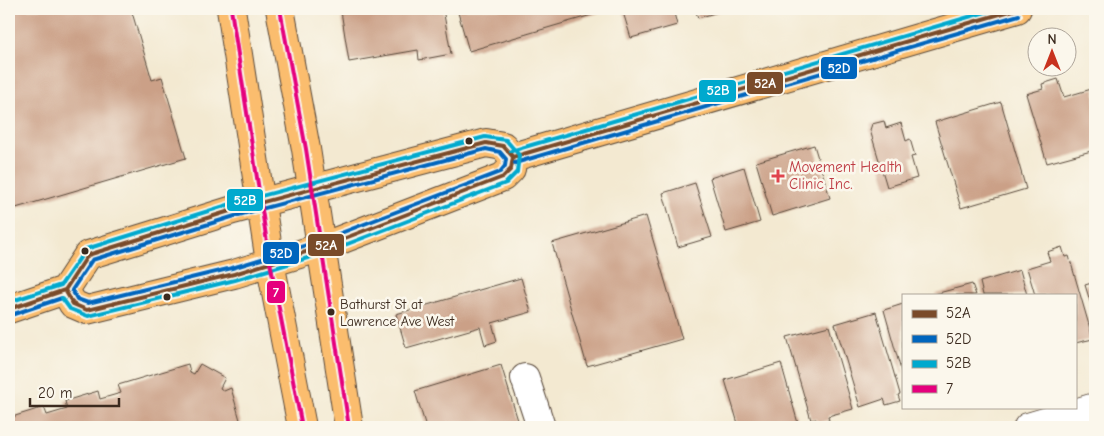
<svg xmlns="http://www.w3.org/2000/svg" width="1104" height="436" font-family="'Comic Neue',sans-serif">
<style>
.building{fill:#cba087}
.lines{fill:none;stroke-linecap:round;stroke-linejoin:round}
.minor-casing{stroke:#574739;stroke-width:30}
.major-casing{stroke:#574739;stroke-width:30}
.minor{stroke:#fff;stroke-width:28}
.major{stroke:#fbbd6e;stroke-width:28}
.bus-1-casing{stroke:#fbf7ec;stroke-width:8}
.bus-2-casing{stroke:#fbf7ec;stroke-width:8}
.bus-3-casing{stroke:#fbf7ec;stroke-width:8}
.bus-4-casing{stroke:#fbf7ec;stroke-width:8}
.bus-1{stroke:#7a4b2a;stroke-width:4}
.bus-2{stroke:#0065bd;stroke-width:4}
.bus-3{stroke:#00a9ce;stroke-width:4}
.bus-4{stroke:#e5007d;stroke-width:4}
.bus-dot{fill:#3b2a1e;stroke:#fbf7ec;stroke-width:2}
.health-dot{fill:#e0444e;stroke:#fbf7ec;stroke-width:2}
.labels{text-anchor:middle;stroke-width:5;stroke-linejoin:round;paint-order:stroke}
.bus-label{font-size:14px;fill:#3b2a1e;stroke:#fbf7ec;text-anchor:start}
.health-label{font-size:15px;fill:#be3a42;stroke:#fbf7ec;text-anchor:start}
.line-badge{stroke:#fbf7ec;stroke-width:2}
.badge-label{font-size:14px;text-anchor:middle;font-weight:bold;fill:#fff}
</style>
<rect width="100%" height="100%" fill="#fbf7ec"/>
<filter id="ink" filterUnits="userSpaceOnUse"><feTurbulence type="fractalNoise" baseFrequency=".02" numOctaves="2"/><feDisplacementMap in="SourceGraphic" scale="10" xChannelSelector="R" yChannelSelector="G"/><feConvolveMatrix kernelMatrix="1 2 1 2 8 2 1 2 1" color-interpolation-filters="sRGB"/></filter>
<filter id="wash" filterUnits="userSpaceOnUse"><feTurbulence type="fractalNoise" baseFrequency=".0096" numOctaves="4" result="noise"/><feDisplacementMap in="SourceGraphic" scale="20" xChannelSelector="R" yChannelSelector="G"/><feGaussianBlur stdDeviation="1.12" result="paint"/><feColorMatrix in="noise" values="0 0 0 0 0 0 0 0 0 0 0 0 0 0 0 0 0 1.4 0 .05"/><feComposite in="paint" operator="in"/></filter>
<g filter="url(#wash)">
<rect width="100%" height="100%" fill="#f3e9d1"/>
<g id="blocks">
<path class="building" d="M9 9H131L152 80 162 77 186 158 9 210Z
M354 9H443L451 54 419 60 418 50 349 62 341 11Z
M457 9H612L469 51Z
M622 9H673L677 25 631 38Z
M695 9H728L698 18Z
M1058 79 1064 97 1095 88V150L1047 163 1026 94 1043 89 1042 84Z
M1001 102 1026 189 961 208 935 122Z
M884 121 886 128 901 123 906 141 910 139 915 156 911 157 917 178 887 187 870 130 872 124Z
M814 145 830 198 772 216 756 162Z
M744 167 760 222 726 232 710 178Z
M695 183 712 237 678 247 663 193Z
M646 216 682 339 587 366 552 243Z
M1062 247 1065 257 1069 256 1093 339 1075 343V295H1035L1027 268 1050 261 1047 252Z
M1020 270 1027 295H983L980 282Z
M521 278 531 312 492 323 497 341 485 345 480 327 406 348 396 314Z
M1095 282V317L1085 285Z
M972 284 976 295H935V294Z
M903 304V374H902L884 310Z
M876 312 900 394 898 395 900 401 886 405 884 399 860 407 835 324Z
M829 326 853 409 828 416 829 420 817 423 816 419 811 420 787 337Z
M781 363 799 427H739L725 380Z
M188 364 190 372 194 374 200 364 225 378 220 388 224 391 231 388 242 427H9L14 424 12 417 44 407 47 415 67 409 65 401 98 391 100 399 121 393 118 385Z
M501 365 520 427H426L415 391Z"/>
</g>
</g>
<g filter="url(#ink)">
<use href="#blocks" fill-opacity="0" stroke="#574739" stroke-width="1"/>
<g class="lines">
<g class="minor-casing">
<path id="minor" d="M525 378 541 427
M1028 427 1095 407"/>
</g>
<g class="major-casing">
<path id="major" d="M231 9 270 262 302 427
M280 9 306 149 349 427
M513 157 1017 9
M9 309 65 290 88 255 233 210 486 143 503 146 513 157 511 169 503 177 322 247 234 274 87 310 73 304 65 290"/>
</g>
<use href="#minor" class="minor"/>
<use href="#major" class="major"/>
<g class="bus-1-casing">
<path id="bus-1" d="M486 143 503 146 513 157 511 169 503 177 322 247 234 274 87 310 73 304 65 290 88 255 233 210Z
M513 157 1017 9
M9 309 65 290"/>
</g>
<g class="bus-2-casing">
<path id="bus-2" d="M486 149 500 152 506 159 505 166 500 172 320 241 232 268 88 303 77 299 72 290 92 260 235 216Z
M515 163 1019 15
M11 315 62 298"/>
</g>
<g class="bus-3-casing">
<path id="bus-3" d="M511 151 996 9
M9 302 61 285 86 249 231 204 485 137 506 140 519 155 517 172 506 183 324 253 235 280 88 316 70 309 62 298"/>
</g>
<g class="bus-4-casing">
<path id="bus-4" d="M231 9 270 262 302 427
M280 9 306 149 349 427"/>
</g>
<use href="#bus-1" class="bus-1"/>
<use href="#bus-2" class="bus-2"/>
<use href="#bus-3" class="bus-3"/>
<use href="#bus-4" class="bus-4"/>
</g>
</g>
<g class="bus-dot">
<circle cx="469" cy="141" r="4.5"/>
<circle cx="85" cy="251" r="4.5"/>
<circle cx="167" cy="297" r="4.5"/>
<circle cx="331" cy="312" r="4.5"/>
</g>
<path class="health-dot" d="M775.5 168.5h5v5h5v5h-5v5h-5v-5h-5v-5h5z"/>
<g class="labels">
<g class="bus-label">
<text x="340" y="309">Bathurst St at<tspan x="340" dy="17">Lawrence Ave West</tspan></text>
</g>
<g class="health-label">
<text x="789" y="172">Movement Health<tspan x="789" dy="17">Clinic Inc.</tspan></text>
</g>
</g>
<g class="line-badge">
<rect x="820" y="56" width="38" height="24" rx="5" fill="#0065bd"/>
<rect x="746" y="71" width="38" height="24" rx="5" fill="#7a4b2a"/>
<rect x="698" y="79" width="39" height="24" rx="5" fill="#00a9ce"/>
<rect x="226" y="188" width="38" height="24" rx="5" fill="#00a9ce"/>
<rect x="307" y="233" width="38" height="24" rx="5" fill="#7a4b2a"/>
<rect x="262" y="241" width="38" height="24" rx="5" fill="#0065bd"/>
<rect x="266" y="280" width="20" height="24" rx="5" fill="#e5007d"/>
</g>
<g class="badge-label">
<text x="839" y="73">52D</text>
<text x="765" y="88">52A</text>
<text x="718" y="95">52B</text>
<text x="245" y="205">52B</text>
<text x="326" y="250">52A</text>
<text x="281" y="258">52D</text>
<text x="276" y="297">7</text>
</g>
<rect width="1104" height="436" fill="none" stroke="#fbf7ec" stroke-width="30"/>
<rect x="902" y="294" width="175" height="115" fill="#fbf7ec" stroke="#aea59a"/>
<rect x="912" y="310" width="25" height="8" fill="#7a4b2a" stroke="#aea59a"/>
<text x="946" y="318" font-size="15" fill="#3b2a1e">52A</text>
<rect x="912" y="335" width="25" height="8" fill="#0065bd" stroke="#aea59a"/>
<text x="946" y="344" font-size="15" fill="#3b2a1e">52D</text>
<rect x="912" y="360" width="25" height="8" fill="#00a9ce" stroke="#aea59a"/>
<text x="946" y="368" font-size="15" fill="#3b2a1e">52B</text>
<rect x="912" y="385" width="25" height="8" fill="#e5007d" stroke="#aea59a"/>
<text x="946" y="394" font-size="15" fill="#3b2a1e">7</text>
<g transform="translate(1052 52)"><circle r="24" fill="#fbf7ec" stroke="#aea59a"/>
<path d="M0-4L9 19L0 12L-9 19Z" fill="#c8321e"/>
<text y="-8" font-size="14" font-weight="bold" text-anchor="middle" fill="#3b2a1e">N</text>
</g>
<path d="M30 398v8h89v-8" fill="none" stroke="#3b2a1e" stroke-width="2.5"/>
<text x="38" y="398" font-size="15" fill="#3b2a1e" stroke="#fbf7ec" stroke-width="4" paint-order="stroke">20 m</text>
</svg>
